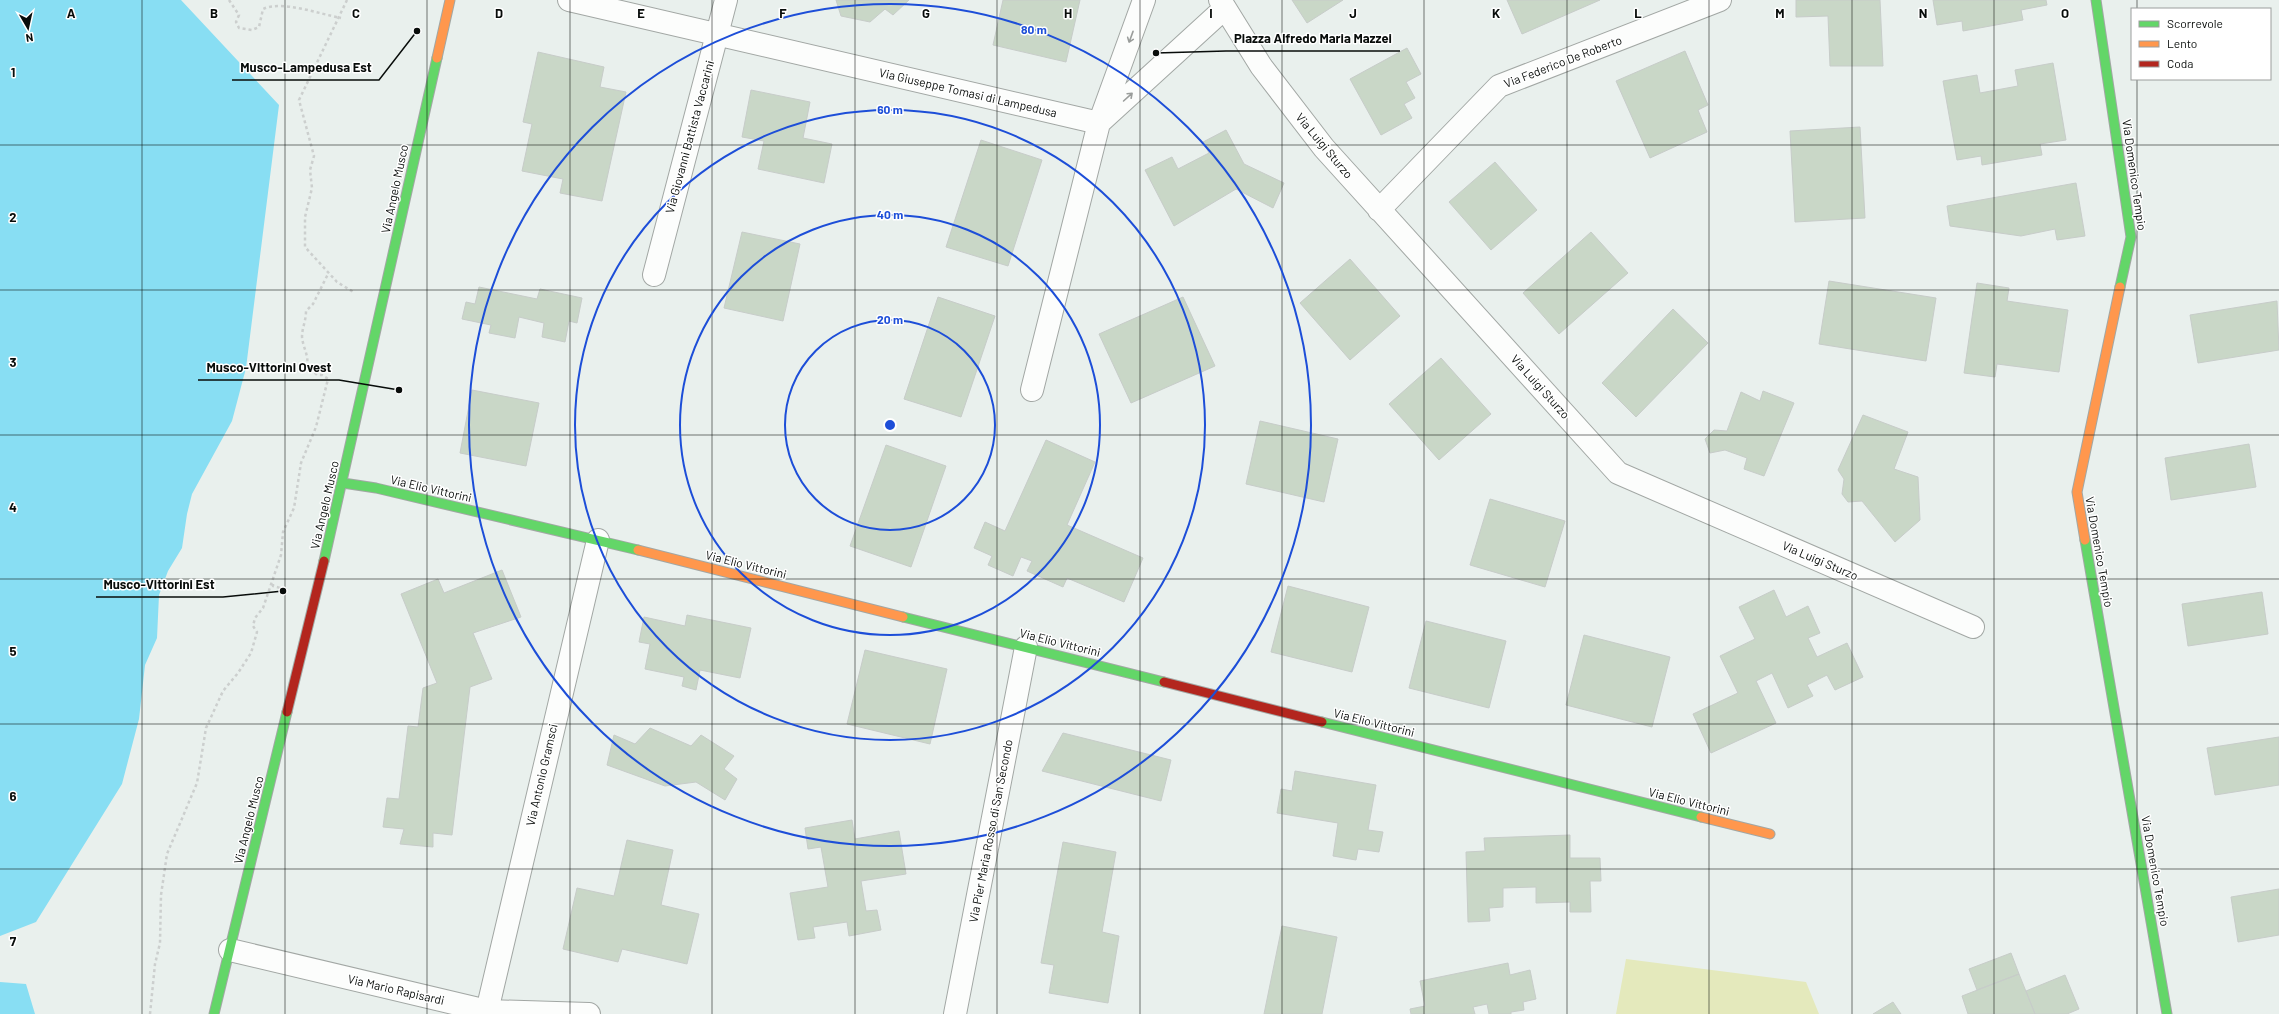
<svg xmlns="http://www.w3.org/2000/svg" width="2279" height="1014" font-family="Barlow,sans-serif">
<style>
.green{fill:#e4e9bc}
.water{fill:#88def3}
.building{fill:#c9d7c7;stroke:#c7ccc9}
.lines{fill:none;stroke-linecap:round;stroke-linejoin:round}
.street-casing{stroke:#a2a7a4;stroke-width:24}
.fast-casing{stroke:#a2a7a4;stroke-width:11}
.slow-casing{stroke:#a2a7a4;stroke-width:11}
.jam-casing{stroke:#a2a7a4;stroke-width:11}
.path{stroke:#cccfce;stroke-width:2.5;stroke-dasharray:3 3;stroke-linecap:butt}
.street{stroke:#fcfdfc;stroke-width:22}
.fast{stroke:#63d668;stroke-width:9}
.slow{stroke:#ff974d;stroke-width:9}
.jam{stroke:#b3261e;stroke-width:9}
.oneway{stroke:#9a9d9b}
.grid{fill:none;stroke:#080c0a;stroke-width:1;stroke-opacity:0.55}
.ring{fill:none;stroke:#1d4ed8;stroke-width:2}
.labels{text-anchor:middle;stroke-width:3;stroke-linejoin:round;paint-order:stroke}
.street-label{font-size:12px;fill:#080c0a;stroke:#fff}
.grid-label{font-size:13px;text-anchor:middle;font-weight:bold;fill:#080c0a;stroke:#fff;stroke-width:3;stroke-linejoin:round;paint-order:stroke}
.centre{fill:#1d4ed8;stroke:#fff;stroke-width:2}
.ring-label{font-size:12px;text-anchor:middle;font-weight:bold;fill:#1d4ed8;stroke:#fff;stroke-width:3;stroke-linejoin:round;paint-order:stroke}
.leader{fill:none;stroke:#080c0a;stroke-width:1.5}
.callout-dot{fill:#080c0a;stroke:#fff;stroke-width:1.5}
.callout-label{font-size:13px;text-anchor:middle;font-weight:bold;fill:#080c0a;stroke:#fff;stroke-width:3;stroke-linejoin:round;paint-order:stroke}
</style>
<rect width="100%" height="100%" fill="#e9f0ed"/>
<path class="green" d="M1626 959 1806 982 1819 1014H1616Z"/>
<path class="water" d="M0 0H181L279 105 246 368 232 421 192 494 187 514 182 548 168 571 159 595 157 638 145 665 139 719 122 784 36 922 0 936Z
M0 982 26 984 35 1014H0Z"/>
<path class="building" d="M836 0H909L893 15 885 9 870 22 841 16Z
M1003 0H1080L1066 62 993 45Z
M1292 0H1343L1307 23Z
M1507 0H1600L1522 34Z
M1796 0H1880L1883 66H1830L1828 16 1796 17Z
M1933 0H2046L2047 5 2021 10 2023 20 1963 31 1962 21 1937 25Z
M1407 48 1421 74 1406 82 1415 98 1404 104 1412 118 1381 135 1350 79Z
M1685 51 1708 105 1698 110 1707 132 1650 158 1616 81Z
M538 52 604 67 600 87 626 92 602 201 560 193 563 179 522 171 532 124 523 122Z
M2053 63 2066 140 2040 144 2042 155 1982 165 1981 156 1957 160 1943 81 1977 75 1980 93 2018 86 2015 70Z
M751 90 810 102 803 138 832 144 824 183 758 169 764 141 742 137Z
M1860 127 1865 218 1795 222 1790 131Z
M1226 130 1244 164 1284 183 1273 208 1236 189 1174 226 1145 170 1172 157 1178 169 1209 153 1203 142Z
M981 140 1042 160 1008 266 946 247Z
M1495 162 1537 210 1491 250 1449 202Z
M2076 183 2085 236 2057 240 2055 229 2021 236 1950 226 1947 206Z
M742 232 800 244 783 321 724 308Z
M1591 232 1628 273 1559 334 1523 293Z
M1350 259 1400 316 1350 360 1300 303Z
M1829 281 1936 298 1926 361 1819 344Z
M1977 283 2009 288 2007 301 2068 310 2059 372 1997 364 1995 377 1964 373Z
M479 287 537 299 540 289 582 298 577 323 569 321 565 342 542 337 544 323 519 317 515 338 489 333 491 325 462 319 466 302 475 304Z
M938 297 995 316 961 417 904 399Z
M1183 297 1215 366 1131 403 1099 334Z
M2277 301 2279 350 2198 363 2190 315Z
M1673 309 1708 343 1636 417 1602 383Z
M1441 358 1491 414 1439 460 1389 404Z
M472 390 539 403 526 466 460 453Z
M1763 391 1794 403 1764 476 1744 469 1747 458 1725 450 1710 453 1705 439 1714 430 1727 431 1741 392 1760 401Z
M1863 415 1908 432 1894 469 1918 477 1920 520 1895 542 1862 501 1848 502 1842 494 1844 479 1838 470Z
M1260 421 1338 439 1324 502 1246 484Z
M1046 440 1095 462 1067 525 1143 558 1124 602 1067 578 1063 587 1027 571 1032 561 1021 557 1013 576 988 565 992 556 974 548 985 522 1005 531Z
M2249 444 2256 487 2171 500 2165 458Z
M886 445 946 466 911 567 850 546Z
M1490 499 1565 521 1545 587 1470 565Z
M502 570 521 617 473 633 492 679 470 687 452 835 433 833V847L400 844 404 829 383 827 387 798 399 799 408 726 418 727 423 688 437 683 401 594 438 579 444 593Z
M1288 586 1369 607 1352 672 1271 652Z
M1774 590 1786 617 1808 606 1820 633 1808 638 1817 657 1847 643 1863 677 1835 690 1827 675 1807 685 1813 696 1788 708 1772 673 1756 681 1776 723 1711 753 1693 714 1738 693 1720 656 1755 639 1739 607Z
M2262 592 2268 634 2188 646 2182 604Z
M687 615 751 628 740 678 700 670 696 690 682 686 684 677 645 669 650 644 639 642 644 617 685 626Z
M1426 621 1506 641 1489 708 1409 688Z
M1584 635 1670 657 1652 727 1566 705Z
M865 650 947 669 930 744 847 724Z
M650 728 691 746 701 735 734 756 724 769 737 779 725 800 696 782 665 786 607 765 614 735 635 744Z
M1063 733 1171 760 1161 801 1042 771Z
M2279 737V785L2215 795 2207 748Z
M1295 771 1376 785 1368 830 1383 832 1379 852 1358 849 1356 860 1333 856 1338 823 1277 813 1281 789 1292 791Z
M852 820 855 839 899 831 906 874 861 881 866 911 877 910 881 930 849 936 847 922 813 927 815 938 798 940 790 893 828 887 821 847 808 849 805 828Z
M1570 835V858H1600L1601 881H1590L1591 912H1570V902L1536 903V887L1503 888V907L1489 908 1490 921 1468 922 1466 852 1485 851 1484 838Z
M627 840 673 850 661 905 699 914 687 964 622 949 618 962 563 949 577 888 614 896Z
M1063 842 1116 852 1102 932 1119 936 1108 1003 1049 993 1054 965 1041 963Z
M2279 889V935L2238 942 2231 897Z
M1282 926 1337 937 1322 1014H1264Z
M2011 953 2019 974 1977 990 1969 969Z
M1508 963 1510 975 1530 970 1536 999 1523 1002 1524 1010 1511 1012V1014H1489L1487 1004 1473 1007 1475 1014H1411L1410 1009 1425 1006 1420 981Z
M2019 974 2035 1014H1968L1962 996Z
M2065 975 2079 1009 2067 1014H2035L2026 991Z
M1893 1002 1901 1014H1873Z"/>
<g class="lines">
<g class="street-casing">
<path id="street" d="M569 0 1099 123 1032 390
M1220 0 1261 66 1324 148 1618 473 1973 627
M1100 121 1144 0
M1099 123 1225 8
M1379 210 1499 86 1720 0
M654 275 726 0
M230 950 487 1011 589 1014
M487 1011 598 540
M955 1014 1026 647"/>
</g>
<g class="fast-casing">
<path id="fast" d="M2096 0 2131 237 2120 287
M343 483 376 488 638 550
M2085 540 2167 1014
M324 561 437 58
M903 617 1164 682
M1322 722 1701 817
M214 1014 287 712"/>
</g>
<g class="slow-casing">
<path id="slow" d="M437 58 450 0
M2085 540 2077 492 2120 287
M638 550 903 617
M1701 817 1770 834"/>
</g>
<g class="jam-casing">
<path id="jam" d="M1164 682 1322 722
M287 712 324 561"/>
</g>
<path class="path" d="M229 0 239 15 236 22 239 28 252 30 259 27 263 9C281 0 320 14 341 18
M347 0 299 100 314 156 310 170 312 188 305 217V247L337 282 355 293
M273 584V586L284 589
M150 1014 155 964 160 943 161 895 167 854 197 783 206 728 223 691 238 673 251 653 257 632 253 626 255 618 263 608 281 555 283 532 294 508 301 463 316 427 328 379 322 375H317L307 366C309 355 303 348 302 337 302 328 306 321 306 311L313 304 328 274"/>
<use href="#street" class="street"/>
<use href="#fast" class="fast"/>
<use href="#slow" class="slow"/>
<use href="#jam" class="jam"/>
</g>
<defs><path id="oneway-shaft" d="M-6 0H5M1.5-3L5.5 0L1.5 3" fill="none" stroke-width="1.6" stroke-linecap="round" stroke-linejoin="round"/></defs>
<g class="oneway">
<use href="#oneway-shaft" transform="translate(1131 37) rotate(110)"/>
<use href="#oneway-shaft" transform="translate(1128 97) rotate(-42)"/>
</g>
<path class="grid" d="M142 0V1014M285 0V1014M427 0V1014M570 0V1014M712 0V1014M855 0V1014M997 0V1014M1140 0V1014M1282 0V1014M1424 0V1014M1567 0V1014M1709 0V1014M1852 0V1014M1994 0V1014M2137 0V9M2137 79V1014M0 145H2279M0 290H2279M0 435H2279M0 579H2279M0 724H2279M0 869H2279"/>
<g class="ring">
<circle cx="890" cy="425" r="105"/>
<circle cx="890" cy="425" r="210"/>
<circle cx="890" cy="425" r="315"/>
<circle cx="890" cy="425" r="421"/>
</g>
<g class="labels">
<g class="street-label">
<text transform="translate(1563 62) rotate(-21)" y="4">Via Federico De Roberto</text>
<text transform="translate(968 93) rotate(13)" y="4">Via Giuseppe Tomasi di Lampedusa</text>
<text transform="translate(690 137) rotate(-75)" y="4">Via Giovanni Battista Vaccarini</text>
<text transform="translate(1324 146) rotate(50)" y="4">Via Luigi Sturzo</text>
<text transform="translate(2134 175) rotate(82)" y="4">Via Domenico Tempio</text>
<text transform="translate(395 189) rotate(-78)" y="4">Via Angelo Musco</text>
<text transform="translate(1540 387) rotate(48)" y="4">Via Luigi Sturzo</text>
<text transform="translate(431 489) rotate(13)" y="4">Via Elio Vittorini</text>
<text transform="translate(325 505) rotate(-77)" y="4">Via Angelo Musco</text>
<text transform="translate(2099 552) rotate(80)" y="4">Via Domenico Tempio</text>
<text transform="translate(1820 561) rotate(23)" y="4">Via Luigi Sturzo</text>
<text transform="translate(746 565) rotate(14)" y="4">Via Elio Vittorini</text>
<text transform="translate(1060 643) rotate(14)" y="4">Via Elio Vittorini</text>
<text transform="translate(1374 723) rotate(14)" y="4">Via Elio Vittorini</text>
<text transform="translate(542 775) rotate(-77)" y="4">Via Antonio Gramsci</text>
<text transform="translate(1689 802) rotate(14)" y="4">Via Elio Vittorini</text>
<text transform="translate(249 820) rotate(-76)" y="4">Via Angelo Musco</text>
<text transform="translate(991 831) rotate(-79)" y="4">Via Pier Maria Rosso di San Secondo</text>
<text transform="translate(2155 871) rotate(80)" y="4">Via Domenico Tempio</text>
<text transform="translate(396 990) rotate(13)" y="4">Via Mario Rapisardi</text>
</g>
</g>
<g class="grid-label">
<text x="71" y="18">A</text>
<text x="214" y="18">B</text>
<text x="356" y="18">C</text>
<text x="499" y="18">D</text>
<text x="641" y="18">E</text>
<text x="783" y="18">F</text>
<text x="926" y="18">G</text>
<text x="1068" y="18">H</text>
<text x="1211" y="18">I</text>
<text x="1353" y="18">J</text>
<text x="1496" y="18">K</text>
<text x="1638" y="18">L</text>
<text x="1780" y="18">M</text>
<text x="1923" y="18">N</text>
<text x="2065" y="18">O</text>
<text x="13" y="77">1</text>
<text x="13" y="222">2</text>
<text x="13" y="367">3</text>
<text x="13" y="512">4</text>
<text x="13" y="656">5</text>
<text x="13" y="801">6</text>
<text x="13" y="946">7</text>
</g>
<circle cx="890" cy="425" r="6" class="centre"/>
<g class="ring-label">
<text x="1034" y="34">80 m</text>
<text x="890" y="114">60 m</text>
<text x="890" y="219">40 m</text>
<text x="890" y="324">20 m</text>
</g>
<path class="leader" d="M1156 53L1226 51H1400M417 31L379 80H232M399 390L339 380H198M283 591L223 597H96"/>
<g class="callout-dot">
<circle cx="1156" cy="53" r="4"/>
<circle cx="417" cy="31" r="4"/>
<circle cx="399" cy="390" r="4"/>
<circle cx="283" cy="591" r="4"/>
</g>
<g class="callout-label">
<text x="1313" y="43">Piazza Alfredo Maria Mazzei</text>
<text x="306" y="72">Musco-Lampedusa Est</text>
<text x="269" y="372">Musco-Vittorini Ovest</text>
<text x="159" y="589">Musco-Vittorini Est</text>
</g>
<rect x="2131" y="8" width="140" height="72" fill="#ffffff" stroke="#9c9e9d"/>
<rect x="2139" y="21" width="20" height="6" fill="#63d668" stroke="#9c9e9d"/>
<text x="2167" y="28" font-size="12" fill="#080c0a">Scorrevole</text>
<rect x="2139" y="41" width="20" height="6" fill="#ff974d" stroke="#9c9e9d"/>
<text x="2167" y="48" font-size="12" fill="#080c0a">Lento</text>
<rect x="2139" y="61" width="20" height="6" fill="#b3261e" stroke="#9c9e9d"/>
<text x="2167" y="68" font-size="12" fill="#080c0a">Coda</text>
<g transform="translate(28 28) rotate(171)" stroke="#ffffff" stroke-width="3" paint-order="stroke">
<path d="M0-3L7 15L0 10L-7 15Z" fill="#080c0a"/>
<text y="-6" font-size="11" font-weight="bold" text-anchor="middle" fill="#080c0a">N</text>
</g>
</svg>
